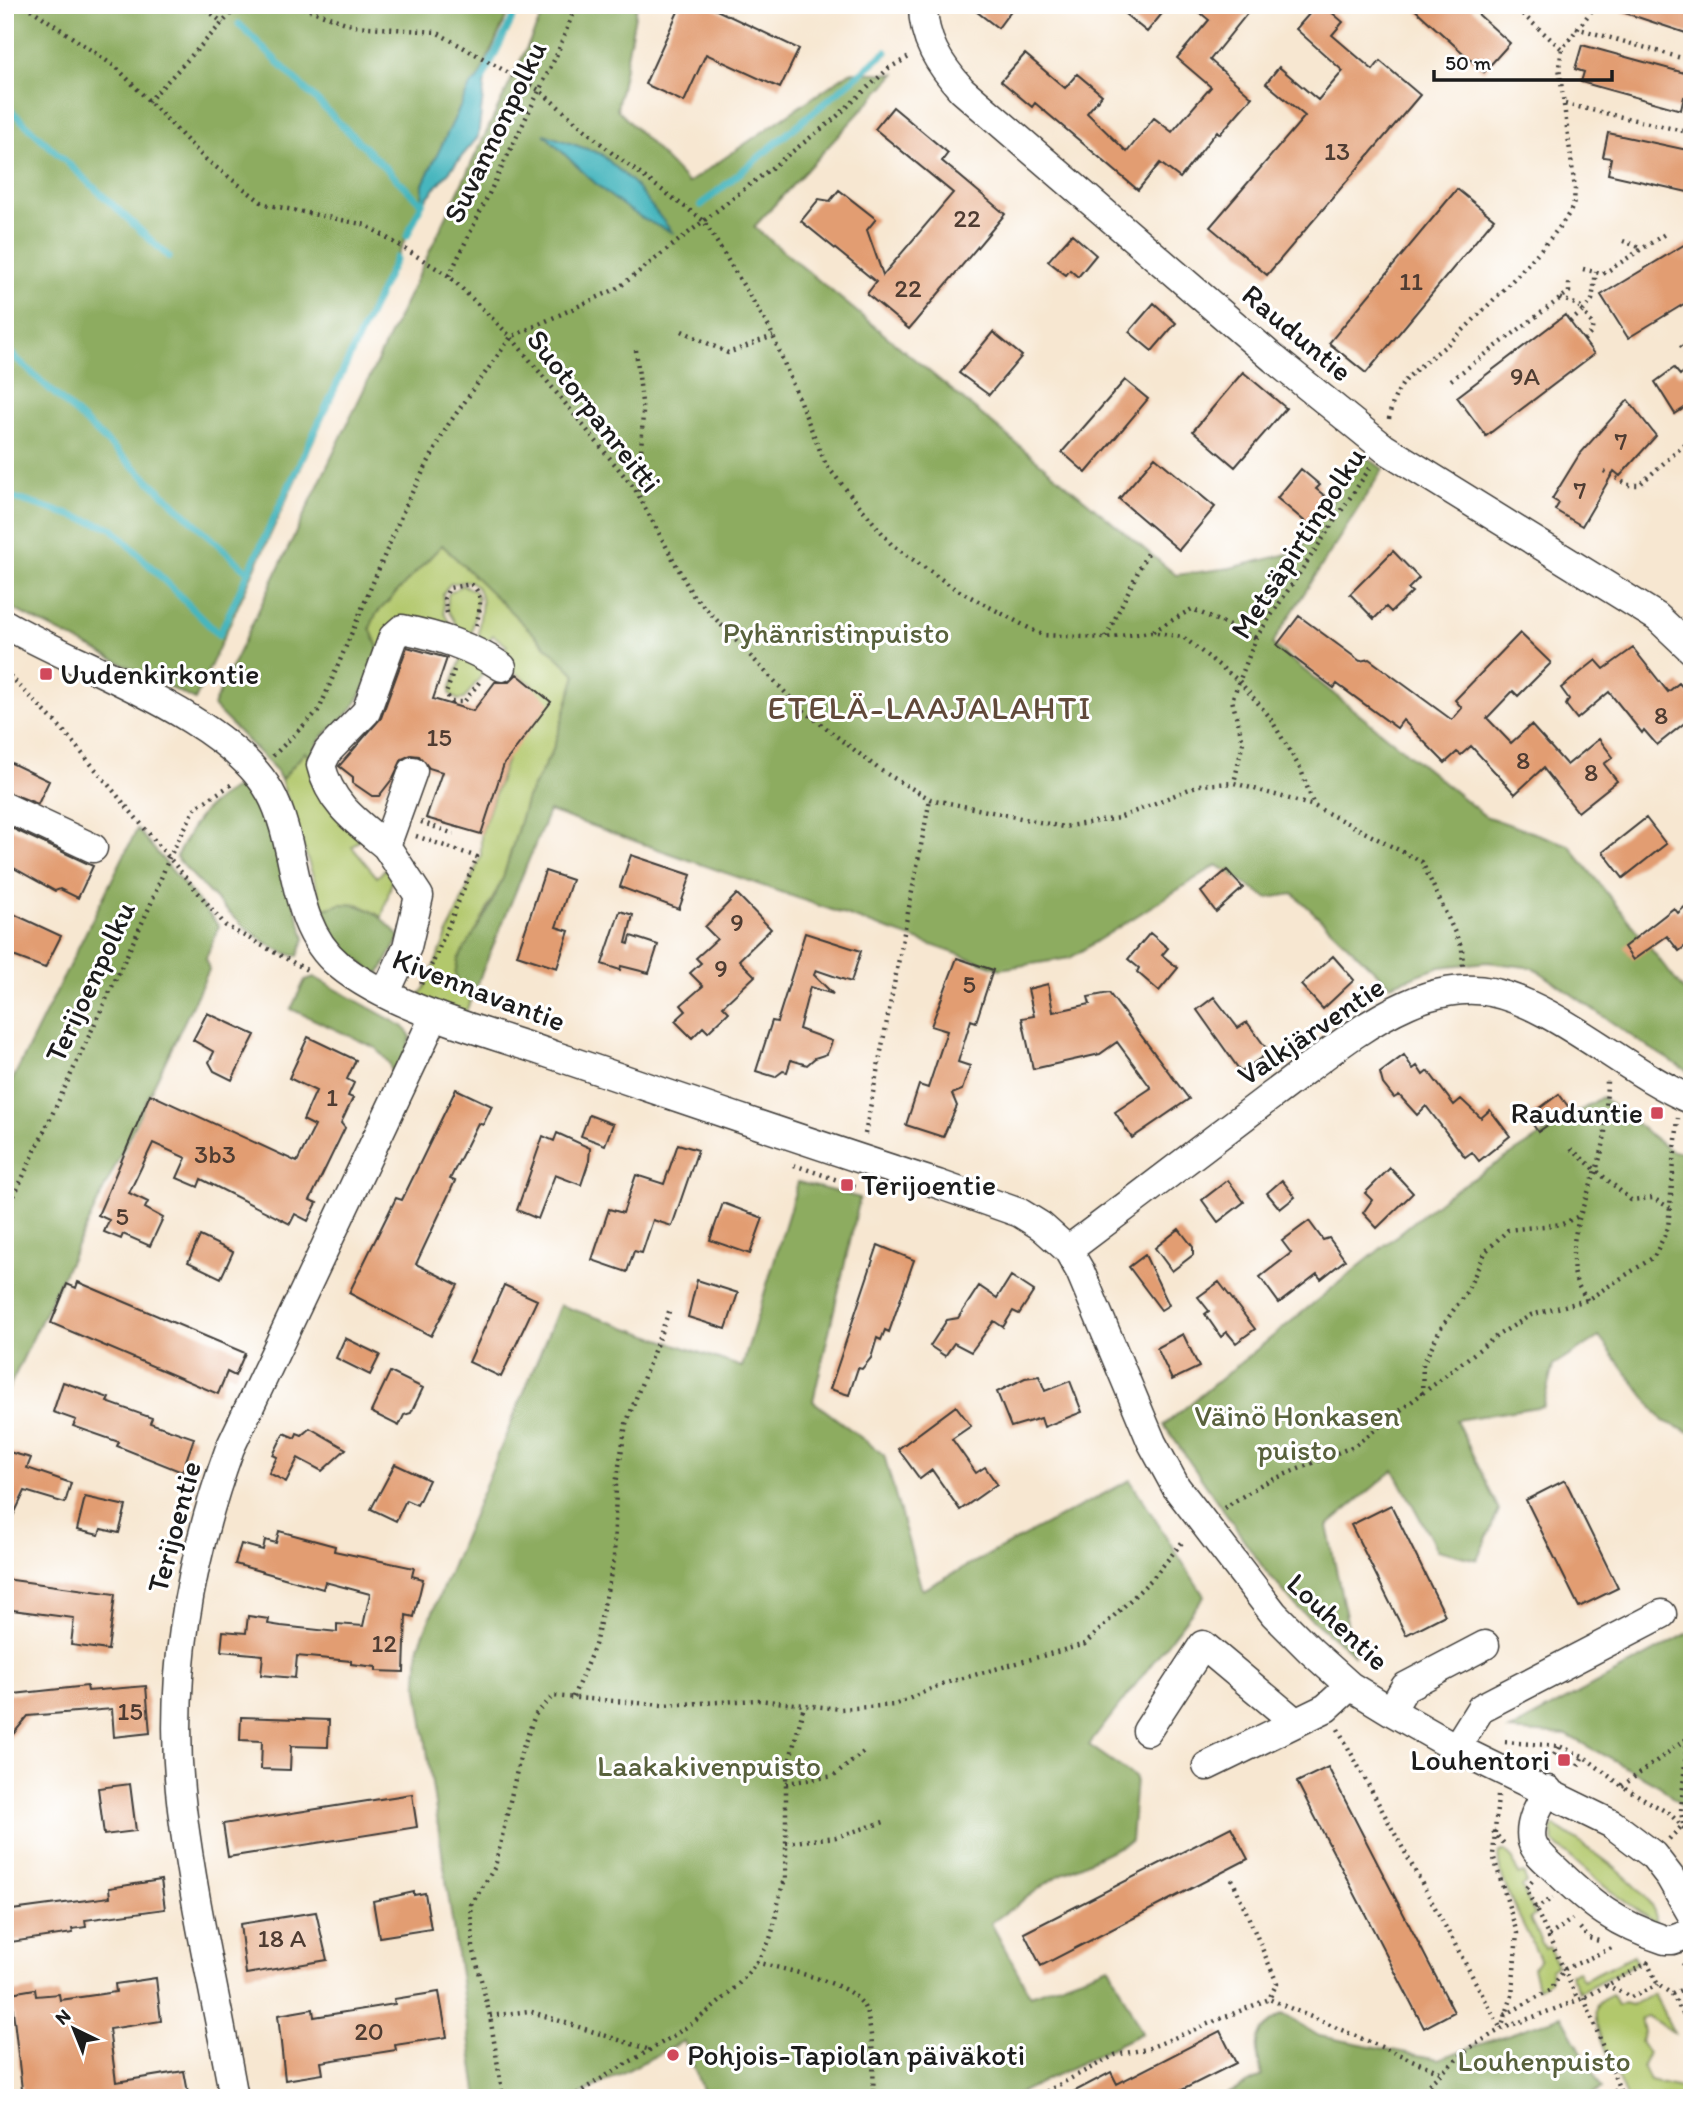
<svg xmlns="http://www.w3.org/2000/svg" width="1697" height="2103" font-family="Itim,sans-serif">
<style>
.green{fill:#b2c86c;stroke:#677244;stroke-width:2}
.forest{fill:#8dac60;stroke:#54643e;stroke-width:2}
.water{fill:#47b6be;stroke:#32696d;stroke-width:2}
.lines{fill:none;stroke-linecap:round;stroke-linejoin:round}
.stream{stroke:#47b6be;stroke-width:7}
.building{fill:#e29d72}
.minor-casing{stroke:#3d3a37;stroke-width:31}
.path{stroke:#3d3a37;stroke-width:4.5;stroke-dasharray:2 5;stroke-linecap:butt}
.minor{stroke:#fff;stroke-width:28}
.poi-dot{fill:#d1495b;stroke:#fff;stroke-width:2.5}
.labels{text-anchor:middle;stroke-width:6;stroke-linejoin:round;paint-order:stroke}
.number-label{font-size:26px;fill:#4e3c32}
.street-label{font-size:30px;fill:#1c1c1c;stroke:#fff}
.park-label{font-size:30px;fill:#58613c;stroke:#fff}
.poi-label{font-size:30px;fill:#1c1c1c;stroke:#fff;text-anchor:start}
.quarter-label{font-size:33px;letter-spacing:2px;fill:#61493a;stroke:#fff}
</style>
<rect width="100%" height="100%" fill="#fff"/>
<filter id="ink" filterUnits="userSpaceOnUse"><feTurbulence type="fractalNoise" baseFrequency=".0143" numOctaves="2"/><feDisplacementMap in="SourceGraphic" scale="14" xChannelSelector="R" yChannelSelector="G"/><feConvolveMatrix kernelMatrix="1 2 1 2 8 2 1 2 1" color-interpolation-filters="sRGB"/></filter>
<filter id="wash" filterUnits="userSpaceOnUse"><feTurbulence type="fractalNoise" baseFrequency=".00686" numOctaves="4" result="noise"/><feDisplacementMap in="SourceGraphic" scale="28" xChannelSelector="R" yChannelSelector="G"/><feGaussianBlur stdDeviation="1.57" result="paint"/><feColorMatrix in="noise" values="0 0 0 0 0 0 0 0 0 0 0 0 0 0 0 0 0 1.4 0 .05"/><feComposite in="paint" operator="in"/></filter>
<g filter="url(#wash)">
<rect width="100%" height="100%" fill="#f7e7d1"/>
<path class="green" d="M442 544 577 675 552 752 527 798 503 878 476 931 462 990 471 999 465 1014 417 997 424 989 481 856V834L533 685 506 666 499 656 507 646 493 635 485 644 479 640C475 619 492 596 470 581L450 584 443 594 444 613 455 633 379 650 369 628 376 614Z
M462 585 474 590 478 598 471 636 461 633 447 609 448 594Z
M463 654 490 664 464 699 458 700 450 694V689Z
M305 752 360 839 352 847 377 877 388 867 394 874 382 917 358 904 324 909 281 780Z
M1555 1826C1579 1842 1660 1892 1656 1923L1605 1887 1553 1842 1551 1830Z
M1499 1852H1506L1513 1859 1518 1875 1523 1873 1527 1883 1522 1887 1535 1915 1530 1919 1545 1949 1549 1947 1557 1965 1551 1969 1550 1980 1538 1988 1533 1967 1540 1960C1531 1937 1493 1874 1499 1852Z
M1634 1955 1637 1963 1579 1992 1570 1974 1578 1970 1583 1980Z
M1654 1994 1674 2033 1647 2016 1641 2019 1644 2032 1640 2041 1648 2053 1643 2066 1650 2081 1685 2089 1692 2098H1626C1618 2077 1592 2029 1596 2009 1597 2001 1605 1999 1612 1995L1617 2006 1624 2003 1631 2005Z"/>
<path class="forest" d="M5 5H512L195 700 5 605Z
M547 5H637L617 109 688 183 850 72 895 74 754 227 1176 575 1230 568 1300 551 1362 454 1383 469 1272 644 1485 816 1569 845 1692 1001V1074L1637 1040 1534 968 1487 962 1440 967 1390 985 1294 894 1267 898 1217 865 1070 958 1000 969 549 811 471 999 462 990 455 974 458 959 489 909 503 878 527 798 552 752 576 675 442 545 376 614 370 628 379 650C372 672 365 691 351 710 337 728 314 734 313 760L305 752 281 780 276 770 213 706Z
M243 784 269 826 305 938 298 956C260 952 200 884 176 857 198 817 201 806 243 784Z
M137 829 219 926 206 958 209 970 5 1396V1095Z
M341 904C368 903 383 918 400 937L380 973 372 972 335 938 324 909Z
M314 977 404 1027 411 1037 395 1084 389 1063 376 1048 291 1009 305 980Z
M1602 1097 1671 1151 1692 1152V1433L1663 1421 1599 1337 1553 1366 1543 1406 1456 1420 1499 1510 1477 1560 1437 1550 1394 1470 1327 1526 1354 1655 1299 1609 1267 1573 1164 1425 1444 1197Z
M798 1182 860 1198 813 1401 884 1455 922 1590 1130 1480 1204 1596 1089 1745 1136 1778 1131 1841 1054 1878 991 1923 1030 1995 1109 1966 1142 2033 1009 2098H705L684 2041 581 2094V2098H478L417 1682 419 1645 560 1305 742 1367Z
M1692 1631V1816L1660 1786 1567 1735 1509 1731Z
M1283 2014 1319 2036 1438 2059 1562 2016 1602 2089 1585 2098H1220L1262 2076C1254 2041 1251 2034 1283 2014Z"/>
<path class="water" d="M486 71 478 137 422 204 423 184 470 86Z
M544 134 601 154 633 183 672 232C621 214 582 171 544 134Z"/>
<g class="lines">
<path class="stream" d="M220 5 221 6
M239 24 422 204
M482 80 519 5
M5 105 169 257
M701 205 886 52
M407 236 423 201
M5 348 248 572
M5 495 112 528 219 635 396 258"/>
</g>
<g id="blocks">
<path class="building" d="M681 5H706L799 49 780 88 706 54 684 102 645 84Z
M968 5H1015L998 28Z
M1114 5H1169L1147 32Z
M1191 5H1254L1210 60 1252 97 1220 134 1217 131 1180 178 1160 163 1138 190 1035 103 1032 107 1001 81 1025 54 1065 88 1077 74 1102 95 1087 113 1127 152 1154 118 1172 132 1211 87 1177 58 1209 20Z
M1317 5H1323L1343 22 1332 35 1373 70 1380 61 1420 95 1267 275 1210 227 1305 116 1266 83 1279 67 1318 100 1343 71 1296 29Z
M1410 5H1468L1510 43 1484 72Z
M1613 5H1692V35L1613 9Z
M1582 45 1692 75V99L1684 97 1681 110 1581 82 1584 72 1575 69Z
M893 107 948 153 942 161 1005 214 909 329 867 294 876 282 801 221 819 199 830 201 839 190 876 219 867 230 883 275 953 193 875 129Z
M1608 133 1692 151V193L1608 174 1611 158 1603 157Z
M1457 189 1494 219 1366 373 1329 343Z
M1072 234 1096 255 1078 277 1070 270 1066 275 1048 261Z
M1692 240V299L1628 338 1601 295Z
M1154 303 1176 323 1152 351 1129 332Z
M1565 315 1594 354 1486 436 1457 397Z
M993 332 1022 356 989 395 959 373Z
M1674 368 1680 375 1685 371 1692 381V403L1675 414 1655 382Z
M1243 372 1286 408 1235 467 1193 431Z
M1125 380 1148 399 1086 473 1062 452Z
M1628 400 1656 436 1620 476 1614 471 1582 526 1555 510 1559 503 1552 499 1579 455Z
M1155 457 1215 507 1179 550 1119 499Z
M1301 469 1320 485 1316 489 1330 500 1309 525 1277 498Z
M1393 551 1419 578 1408 589 1412 592 1391 612 1386 607 1374 619 1350 594Z
M1299 616 1360 661 1369 659 1452 720 1462 708 1455 700 1520 633 1551 663 1518 696 1513 691 1487 718 1511 743 1531 725 1567 765 1599 739 1613 757 1604 764 1617 781 1578 812 1543 768 1515 794 1471 746 1461 755 1457 752 1445 763 1403 720 1397 728 1337 684 1334 688 1277 645Z
M407 647 447 658 433 699 473 711 495 682H509L517 674 551 702 504 764 481 834 426 818 442 772 429 768 419 756 411 755 402 759 393 778 379 796H372L353 783V777L339 766 381 718Z
M1633 648 1668 692 1679 683 1692 698V717L1657 745 1644 730 1642 733 1609 692 1577 719 1566 705 1569 699 1561 688 1596 660 1604 669Z
M5 760 49 781 38 804 5 791Z
M1646 818 1666 844 1623 878 1603 852Z
M5 825 93 866 78 898 60 889 55 891 10 866 5 876Z
M631 855 691 875 679 909 620 887Z
M1227 870 1243 888 1216 912 1201 892Z
M545 871 572 880 556 927 569 931 557 968 517 955Z
M737 894 771 929 739 960 755 976 723 1006 729 1012 708 1032 703 1027 692 1038 675 1021 686 1011 681 1005 703 986 690 973 701 963 696 958 717 939 705 927Z
M1692 900V941L1679 951 1667 936 1633 960 1624 947 1674 908 1678 913Z
M5 910 61 936 45 968 5 953Z
M620 911 633 915 626 943 629 944 631 936 658 945 649 973 621 966 620 970 602 964Z
M805 933 861 951 851 982 816 970 814 975 833 994 810 987 799 1029 832 1041 827 1054 815 1058 807 1065 791 1060 787 1072 783 1071 775 1077 756 1071 772 1021 777 1022Z
M1150 933 1168 948 1162 955 1178 968 1159 991 1137 972 1139 968 1128 959Z
M1333 956 1354 980 1323 1009 1301 985Z
M957 958 993 970 976 1022 971 1020 958 1062 970 1066 962 1090 952 1094 957 1106 943 1137 906 1125 919 1085 928 1088 947 1031 931 1026Z
M1048 984 1053 1012 1090 1004 1088 997 1109 993 1189 1099 1132 1138 1115 1112 1151 1088 1117 1042 1100 1054 1033 1069 1022 1018 1034 1016 1028 989Z
M1214 997 1238 1028 1247 1022 1269 1052 1241 1072 1197 1010Z
M207 1013 255 1035 232 1080 214 1071 209 1062 214 1052 193 1040Z
M308 1037 356 1060 347 1079 354 1083 348 1096 353 1098 341 1123 345 1128 310 1200 317 1203 308 1221 295 1214 290 1224 201 1179 198 1187 177 1178 186 1158 153 1143 129 1193 148 1202 145 1208 163 1218 150 1246 123 1234 121 1239 104 1232 109 1220 98 1215 150 1094 297 1162 315 1126 303 1120 316 1091 289 1078Z
M1404 1055 1413 1069 1417 1066 1423 1075 1428 1071 1454 1105 1461 1099 1481 1118 1490 1110 1510 1136 1479 1161 1472 1152 1465 1157 1426 1106 1417 1115 1399 1095 1394 1098 1383 1084 1380 1073Z
M456 1089 492 1106 483 1125 478 1123 450 1179 455 1181 416 1264 458 1285 431 1336 349 1293 396 1198 402 1200Z
M1559 1094 1570 1109 1538 1132 1528 1117Z
M589 1115 613 1124 605 1145 581 1136Z
M557 1133 590 1148 589 1161 581 1185 555 1175 538 1219 517 1210 543 1136 554 1141Z
M678 1144 698 1150 672 1226 653 1220 642 1253 634 1251 627 1272 592 1260 609 1209 623 1213 636 1175 664 1184Z
M1390 1168 1413 1193 1377 1228 1363 1213 1372 1200 1365 1193Z
M1228 1180 1244 1202 1218 1222 1202 1200Z
M1282 1180 1295 1197 1280 1209 1267 1193Z
M723 1203 763 1218 750 1254 710 1240Z
M1309 1221 1323 1240 1329 1238 1345 1260 1321 1279 1317 1274 1279 1303 1260 1277 1291 1253 1282 1241Z
M1179 1229 1193 1247V1255L1172 1271 1155 1248Z
M200 1236 233 1252 221 1278 188 1262Z
M878 1245 914 1260 889 1332 885 1330 881 1340 877 1338 871 1358 862 1369 858 1368 849 1395 830 1389Z
M1145 1255 1169 1305 1161 1310 1129 1267Z
M1011 1276 1034 1291 1019 1314 1013 1311 1003 1327 994 1321 971 1352 954 1343 945 1356 930 1346 947 1320 958 1318 979 1286 997 1298Z
M697 1280 738 1293 726 1329 688 1317Z
M78 1282 245 1353 235 1376 227 1372 218 1394 51 1323 67 1284 76 1288Z
M1219 1282 1255 1329 1236 1343 1227 1332 1221 1337 1205 1314 1209 1311 1198 1297Z
M504 1285 537 1300 501 1377 469 1362Z
M1183 1334 1199 1367 1172 1380 1157 1348Z
M345 1338 380 1355 370 1375 336 1358Z
M390 1372 423 1388 411 1413 404 1415 399 1426 371 1412Z
M1039 1376 1045 1391 1070 1381 1082 1412 1044 1427 1041 1418 1011 1427 997 1392 1025 1378Z
M63 1382 109 1398 107 1402 152 1418 150 1423 194 1438 182 1472 117 1446 119 1442 73 1426 76 1420 53 1412Z
M956 1406 971 1426 952 1439 976 1473 985 1467 997 1484 960 1510 932 1470 920 1479 898 1449Z
M310 1428 346 1449 322 1471 298 1458 286 1482 269 1473 277 1457 273 1455 284 1433 295 1438 297 1433 302 1435Z
M5 1451 31 1458 27 1468 71 1483 65 1503 25 1491 5 1533Z
M395 1464 429 1480 417 1505 406 1500 396 1521 371 1509Z
M1565 1480 1618 1588 1579 1607 1526 1500Z
M85 1497 126 1506 119 1533 101 1529 99 1535 77 1530Z
M1391 1505 1445 1615 1406 1635 1351 1525Z
M279 1531 335 1546 334 1551 414 1568 412 1576 423 1579 414 1617 406 1615 404 1672 376 1671V1667L351 1664V1661L297 1656 295 1678 261 1675 263 1655 221 1651 223 1631 246 1633 248 1616 269 1619 268 1624 281 1626 337 1632V1624L363 1626 370 1594 325 1582 323 1589 235 1564 241 1544 263 1550 265 1540 276 1543Z
M5 1579 115 1594 108 1650 71 1645 74 1618 5 1609Z
M87 1686 88 1691 146 1686 150 1733 114 1737 112 1709 28 1716 5 1744V1695Z
M241 1717 329 1720 328 1747 291 1746 290 1770 261 1769 262 1741 240 1740Z
M1328 1767 1454 2012 1424 2028 1297 1782Z
M130 1784 136 1831 104 1835 98 1788Z
M412 1794 417 1827 228 1857 223 1824Z
M1231 1827 1248 1859 1041 1966 1024 1933Z
M161 1880 165 1909 85 1920 86 1927 72 1929 73 1933 11 1942 10 1938 5 1939V1911L110 1897 109 1888Z
M414 1892V1895L425 1893 431 1929 379 1937 373 1901Z
M316 1912 327 1960 246 1974 240 1924Z
M156 1978 161 2021 109 2029 116 2082 184 2071 189 2098H23L11 1993 35 1989 36 1996 59 1994 60 2000 116 1992 115 1984Z
M439 1992 447 2037 395 2045 396 2050 321 2062 323 2074 285 2080 278 2015 313 2009 314 2017 395 2004 394 1999Z
M1220 2031 1236 2063 1166 2098H1062L1111 2072 1117 2084Z"/>
</g>
</g>
<g filter="url(#ink)">
<use href="#blocks" fill-opacity="0" stroke="#3d3a37" stroke-width="2"/>
<g class="lines">
<g class="minor-casing">
<path id="minor" d="M923 5C923 40 939 64 962 90L1274 359 1384 448 1657 617 1692 650
M5 624C80 668 226 715 270 792 300 846 288 923 339 965 392 1009 491 1033 556 1056 683 1099 810 1143 938 1184L1020 1213 1041 1226 1068 1250 1080 1271 1152 1443 1176 1487 1274 1614 1311 1651 1350 1686 1391 1711 1456 1748 1612 1824 1653 1855 1670 1877 1692 1915
M5 807 93 848
M386 846C357 822 330 804 321 765L328 751 366 712 393 637 402 629C438 636 471 646 502 667
M386 992 407 947 419 896 386 846 413 771
M1068 1250C1136 1199 1203 1148 1271 1096 1315 1064 1358 1026 1408 1004 1432 993 1465 986 1491 992 1556 1005 1627 1073 1692 1100
M1391 1711 1405 1687 1485 1645
M1147 1731 1203 1645 1295 1722
M1456 1748 1481 1708 1662 1614
M1207 1766 1326 1708 1350 1686
M1548 1790C1539 1805 1528 1823 1532 1841 1535 1853 1548 1862 1556 1870 1592 1905 1616 1924 1665 1940H1672L1692 1933
M234 2098C217 2002 194 1906 182 1809 167 1687 188 1563 230 1448L435 1015"/>
</g>
<path class="path" d="M25 5 117 68 204 158 264 204 366 225 449 276 511 337 635 489 692 594 799 707 880 770 930 799 1063 827 1119 818 1199 785 1234 783
M201 5 223 23
M296 5 354 26 436 32 539 90 613 154 704 221 770 329 826 465 892 545 954 588 1042 635 1106 638 1151 632 1183 637 1239 681 1269 716 1301 770 1314 806
M1512 5 1562 49
M1576 28 1692 61
M148 102 239 5
M1565 104 1692 133
M1623 241 1642 248
M1583 269 1603 274 1668 232
M449 276 557 54 576 5
M1560 298 1578 305 1583 311 1570 322
M682 331 728 353 773 336
M1584 340 1591 333 1593 325 1583 311 1592 300 1596 272
M1681 345 1692 363
M636 350 643 411 639 496
M1451 380 1569 292V279
M1389 419C1395 376 1426 364 1455 338 1477 317 1566 229 1573 205 1575 200 1574 194 1575 189L1559 67 1562 49 1596 5
M1370 468 1256 638 1232 700 1243 742 1234 783 1314 806 1422 862 1462 948 1463 966
M1604 471 1628 485H1639L1692 438
M447 613 444 599 449 588 471 584C485 595 479 611 476 627
M1153 631 1192 609 1256 638
M1106 637 1149 549
M454 670 446 694 452 702H464L481 680
M5 671 61 728 226 926 307 970
M273 756 319 710 408 500 448 425 511 337 618 288 834 119 889 68 911 56
M421 822 454 834
M416 836 477 857 432 965
M421 984 432 964
M865 1134 930 799
M1571 1149 1631 1200 1653 1198 1670 1208
M794 1165 858 1187
M5 1215 150 906 169 858 196 807 234 783
M1587 1300C1583 1293 1576 1284 1575 1276 1565 1231 1594 1188 1603 1146 1607 1125 1606 1102 1607 1081
M1422 1394 1423 1364 1441 1328 1467 1291 1486 1251 1508 1230 1562 1224 1579 1216
M1224 1508 1262 1484 1354 1446 1498 1335 1531 1315 1587 1300 1654 1257 1668 1228 1678 1118
M573 1697 595 1645 614 1560 616 1484 626 1424 670 1309
M1338 1729 1501 2029
M1505 1742 1559 1746 1583 1756 1622 1786 1670 1814 1692 1836
M1554 1755 1559 1746
M1578 1766 1583 1756
M786 1783 834 1776 866 1750
M1622 1786 1692 1735
M1498 1796 1493 1855 1517 1933 1512 1996 1501 2029
M1683 1824 1681 1811 1687 1739
M1493 1831 1506 1846
M1669 1839 1684 1824
M786 1843 836 1837 887 1821
M1232 1879 1277 1983 1269 1999 1440 2072
M1532 1881 1526 1888 1578 2000
M1535 1909 1553 1898
M1580 1928 1589 1938 1602 1942
M1549 1936 1572 1919
M756 1962C784 1970 843 1980 861 2002 874 2017 874 2077 873 2098
M1647 1962 1658 1985 1672 1994 1692 2030
M1683 1963 1692 1980
M1606 1985 1631 1997 1658 1985
M1672 1994 1692 1985
M1584 1998 1623 2098
M1505 2015 1550 1990 1565 1969 1614 1947
M490 2016 529 2011 647 2049
M503 2098 490 2016 473 1947 471 1905 495 1867 521 1753 535 1715 553 1696 663 1705 758 1700 840 1709 895 1705 942 1684 1085 1644 1152 1579 1184 1540
M571 2098C638 2052 722 2021 765 1949 778 1927 775 1900 786 1878V1774L804 1706
M1034 2098 1115 2055 1147 2049 1269 1999
M1413 2098 1471 2047 1501 2029 1584 1998 1649 1962
M1602 2098 1619 2089"/>
<use href="#minor" class="minor"/>
</g>
</g>
<g class="poi-dot">
<rect x="39" y="667" width="14" height="14" rx="3.5"/>
<rect x="1650" y="1106" width="14" height="14" rx="3.5"/>
<rect x="840" y="1178" width="14" height="14" rx="3.5"/>
<rect x="1557" y="1753" width="14" height="14" rx="3.5"/>
<circle cx="673" cy="2055" r="7"/>
</g>
<g class="labels">
<g class="number-label">
<text x="1337" y="160">13</text>
<text x="967" y="227">22</text>
<text x="1411" y="290">11</text>
<text x="908" y="297">22</text>
<text x="1525" y="385">9A</text>
<text x="1621" y="450">7</text>
<text x="1580" y="499">7</text>
<text x="1661" y="724">8</text>
<text x="439" y="746">15</text>
<text x="1523" y="769">8</text>
<text x="1591" y="781">8</text>
<text x="737" y="931">9</text>
<text x="721" y="977">9</text>
<text x="969" y="993">5</text>
<text x="332" y="1106">1</text>
<text x="215" y="1163">3b3</text>
<text x="122" y="1225">5</text>
<text x="384" y="1652">12</text>
<text x="130" y="1720">15</text>
<text x="282" y="1947">18 A</text>
<text x="369" y="2040">20</text>
</g>
<g class="street-label">
<text transform="translate(495 132) rotate(-64)" y="10">Suvannonpolku</text>
<text transform="translate(1297 333) rotate(40)" y="10">Rauduntie</text>
<text transform="translate(594 411) rotate(52)" y="10">Suotorpanreitti</text>
<text transform="translate(1298 543) rotate(-57)" y="10">Metsäpirtinpolku</text>
<text transform="translate(90 982) rotate(-65)" y="10">Terijoenpolku</text>
<text transform="translate(479 990) rotate(21)" y="10">Kivennavantie</text>
<text transform="translate(1311 1031) rotate(-34)" y="10">Valkjärventie</text>
<text transform="translate(174 1527) rotate(-75)" y="10">Terijoentie</text>
<text transform="translate(1338 1622) rotate(43)" y="10">Louhentie</text>
</g>
<g class="park-label">
<text x="836" y="643">Pyhänristinpuisto</text>
<text x="1297" y="1426">Väinö Honkasen<tspan x="1297" dy="34">puisto</tspan></text>
<text x="709" y="1776">Laakakivenpuisto</text>
<text x="1544" y="2071">Louhenpuisto</text>
</g>
<g class="poi-label">
<text x="60" y="684">Uudenkirkontie</text>
<text x="1643" y="1123" text-anchor="end">Rauduntie</text>
<text x="861" y="1195">Terijoentie</text>
<text x="1550" y="1770" text-anchor="end">Louhentori</text>
<text x="687" y="2065">Pohjois-Tapiolan päiväkoti</text>
</g>
<g class="quarter-label">
<text x="930" y="719">ETELÄ-LAAJALAHTI</text>
</g>
</g>
<rect width="1697" height="2103" fill="none" stroke="#fff" stroke-width="28"/>
<g transform="translate(74 2029) rotate(317)" stroke="#ffffff" stroke-width="5" paint-order="stroke">
<path d="M0-5L12 26L0 18L-12 26Z" fill="#1c1c1c"/>
<text y="-10" font-size="19" font-weight="bold" text-anchor="middle" fill="#1c1c1c">N</text>
</g>
<path d="M1434 70v10h178v-10" fill="none" stroke="#1c1c1c" stroke-width="3.5"/>
<text x="1445" y="70" font-size="21" fill="#1c1c1c" stroke="#ffffff" stroke-width="5" paint-order="stroke">50 m</text>
</svg>
